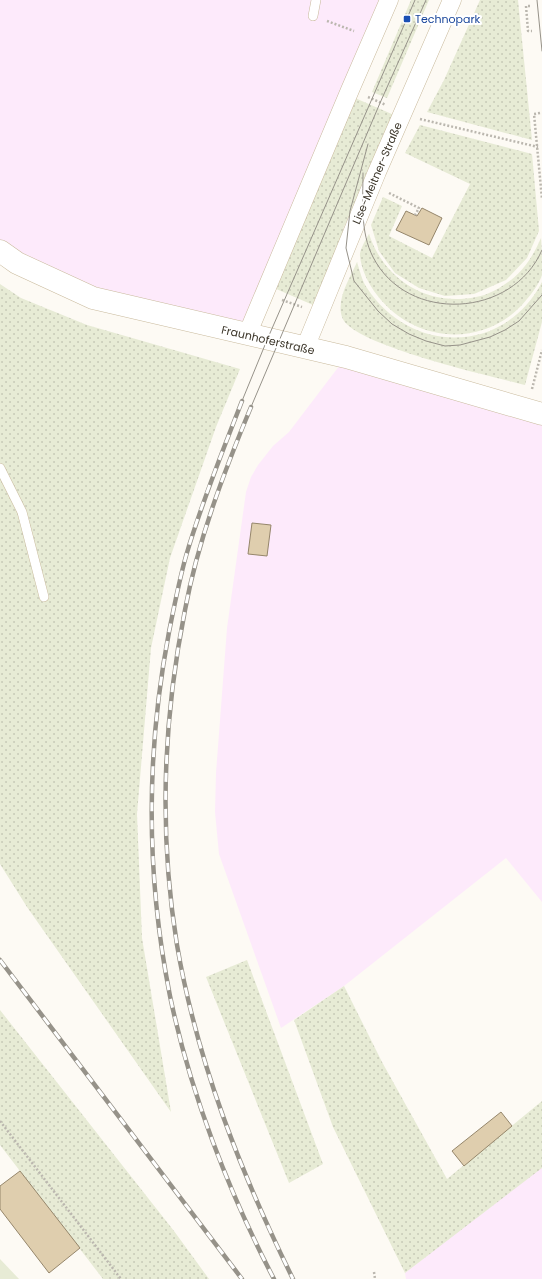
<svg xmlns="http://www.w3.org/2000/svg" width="542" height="1279" font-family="Poppins,sans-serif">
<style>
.commercial{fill:#fdeafb}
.grass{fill:url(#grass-dots)}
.park{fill:#e7ebd5}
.building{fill:#dfceae;stroke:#95866b}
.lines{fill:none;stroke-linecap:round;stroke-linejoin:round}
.lane-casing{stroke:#c9ba9d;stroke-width:10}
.street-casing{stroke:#c9ba9d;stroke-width:19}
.secondary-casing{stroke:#c9ba9d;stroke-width:23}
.path{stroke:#bbb7af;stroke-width:2.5;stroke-dasharray:2 2;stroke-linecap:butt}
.lane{stroke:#fff;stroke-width:9}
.street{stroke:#fff;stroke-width:18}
.secondary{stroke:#fff;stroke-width:22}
.tram{stroke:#969289;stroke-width:1}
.rail-casing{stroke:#969289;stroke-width:4.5}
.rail{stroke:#fff;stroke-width:3;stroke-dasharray:9;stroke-linecap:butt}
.transit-dot{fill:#1a4fb4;stroke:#fff;stroke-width:1.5}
.labels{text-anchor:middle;stroke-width:4;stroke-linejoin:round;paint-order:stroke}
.transit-label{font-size:11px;fill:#164399;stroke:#fff;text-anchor:start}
.street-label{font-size:11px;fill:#3c362a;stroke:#fff}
</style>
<defs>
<pattern id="grass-dots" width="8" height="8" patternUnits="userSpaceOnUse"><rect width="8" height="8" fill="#e7ebd5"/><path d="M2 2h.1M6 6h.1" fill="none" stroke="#c7cab7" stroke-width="1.8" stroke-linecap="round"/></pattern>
</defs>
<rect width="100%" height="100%" fill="#fdfaf4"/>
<path class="commercial" d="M0 0H389L247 335 169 317 0 251Z
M346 357 542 414V902L506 858 344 986 281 1028 219 854 215 812 216 773 227 628 246 492 251 477 258 465 273 446 289 432Z
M542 1166V1279H406L405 1273Z"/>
<path class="grass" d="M411 0H429L387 98 372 92Z
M480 0H518L532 140 427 112 444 80Z
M355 98 394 115 368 176 343 229V235L313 305 274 288Z
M420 125 532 154 539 231 527 258 506 280 474 294 445 296 419 288 395 273 379 251 371 225 383 197 402 206 389 236 432 258 470 184 405 153Z
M369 234C384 280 428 307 476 297 489 295 501 287 511 280 525 269 534 254 541 238 542 249 542 265 542 275 539 285 529 297 522 305 480 349 413 342 377 295 369 285 361 269 360 256 359 251 366 239 369 234Z
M357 262C360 271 362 281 367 288 411 355 504 355 542 282V322L525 385C495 377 350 345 342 317 336 299 350 278 357 262Z
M0 284 21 298 87 325 240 369 216 427 170 558 151 648 137 814 142 938 171 1112 27 907 0 864Z
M247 960 323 1164 289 1183 206 977Z
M344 986 382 1062 447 1179 542 1101V1168L405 1273 333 1127 294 1020Z
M0 1010 174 1231 209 1279H103L0 1145Z"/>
<path class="park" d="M0 1259 19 1279H0Z"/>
<path class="building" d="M422 208 442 218 429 245 396 230 406 211 417 216Z
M252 523 271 525 267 556 248 554Z
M501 1112 512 1126 464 1166 452 1151Z
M20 1171 80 1248 49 1273 0 1209V1186Z"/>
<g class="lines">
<g class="lane-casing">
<path id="lane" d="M313 16 316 0
M0 468 22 512 44 597"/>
</g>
<g class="street-casing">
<path id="street" d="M247 335 350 90 389 0
M305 348 377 172 452 0"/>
</g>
<g class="secondary-casing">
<path id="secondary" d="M0 251 17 263 93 298 346 357 542 414"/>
</g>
<path class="path" d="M530 6H526L528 31H532
M327 21 354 31
M368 97 386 105
M540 113 534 114 542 199
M420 119 538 147
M389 193 419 208 415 215
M282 300 302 307
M532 389 542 350
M0 1121 121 1279
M374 1272 375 1279"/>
<use href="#lane" class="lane"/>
<use href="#street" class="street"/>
<use href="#secondary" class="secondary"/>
<path class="tram" d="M537 0 542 51
M368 144 350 211 346 248 354 281 378 311 392 324 409 334 426 341 445 346 460 345 490 337 505 330 519 321 542 295
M363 173C363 201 360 232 373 257 407 324 513 318 542 250
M242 401 267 340 415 0
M251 407 380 103 426 0"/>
<g class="rail-casing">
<path id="rail" d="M242 401C222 453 201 504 186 556 179 581 174 607 169 632 146 752 146 876 170 996 190 1092 229 1193 274 1279
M251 407C224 472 198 540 185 610 163 720 159 834 177 945 197 1062 241 1173 293 1279
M0 960 242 1279"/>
</g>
<use href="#rail" class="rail"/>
</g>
<rect class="transit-dot" x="403" y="15" width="8" height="8" rx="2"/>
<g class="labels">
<g class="transit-label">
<text x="415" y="23">Technopark</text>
</g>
<g class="street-label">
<text transform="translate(377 173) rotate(-67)" y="4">Lise-Meitner-Straße</text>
<text transform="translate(268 340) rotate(13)" y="4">Fraunhoferstraße</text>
</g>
</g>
</svg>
